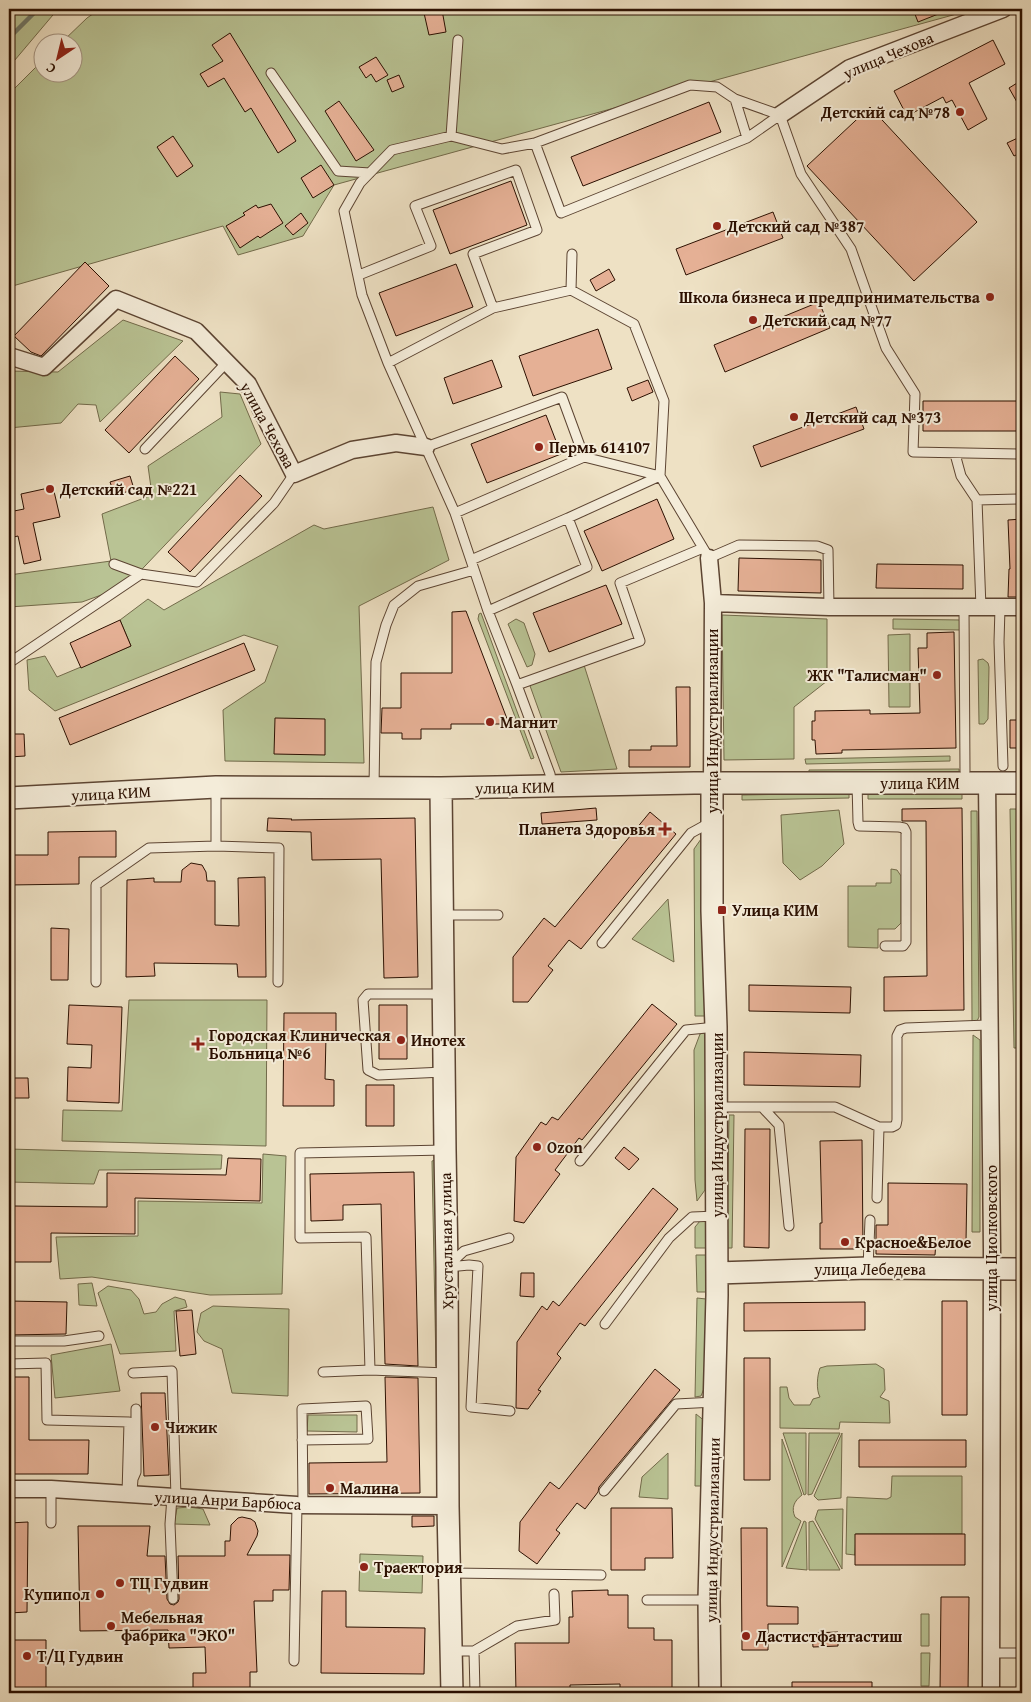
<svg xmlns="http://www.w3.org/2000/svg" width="1031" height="1702" font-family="'Gentium Book Plus',serif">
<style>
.green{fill:#b9c394;stroke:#726a4a}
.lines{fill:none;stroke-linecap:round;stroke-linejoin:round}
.stream{stroke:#6f7869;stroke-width:4.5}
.building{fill:#e5b095;stroke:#2c1001}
.service-casing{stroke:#5c4432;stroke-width:11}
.minor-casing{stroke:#5c4432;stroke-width:19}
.tertiary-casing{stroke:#5c4432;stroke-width:24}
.service{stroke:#f4ecd9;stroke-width:9}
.minor{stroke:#f4ecd9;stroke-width:16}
.tertiary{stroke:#f4ecd9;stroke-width:21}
.poi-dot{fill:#8f2418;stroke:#f4ecd9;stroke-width:2}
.labels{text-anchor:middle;stroke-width:4;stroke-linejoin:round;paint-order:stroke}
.street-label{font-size:16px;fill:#2c1001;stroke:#f4ecd9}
.poi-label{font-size:16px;font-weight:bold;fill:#2c1001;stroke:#f4ecd9;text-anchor:start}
</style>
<rect width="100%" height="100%" fill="#eee1c4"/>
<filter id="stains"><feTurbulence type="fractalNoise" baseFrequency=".004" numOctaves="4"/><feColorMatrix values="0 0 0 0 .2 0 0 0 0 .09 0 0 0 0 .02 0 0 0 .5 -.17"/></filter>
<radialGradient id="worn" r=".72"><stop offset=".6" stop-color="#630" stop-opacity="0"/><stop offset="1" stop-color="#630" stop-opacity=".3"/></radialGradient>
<path class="green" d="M9 9H58L9 67Z
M100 9H969L953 15 334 185 303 236 238 255 223 226 9 287V94L42 61V72H72V42H62L87 18Z
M123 320 183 341 100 422 96 405 78 404 61 423 9 428V371L58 372Z
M220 392 240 394 261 444 126 586 82 602 9 607V575L111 561 102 514 152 495 148 466 222 417Z
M433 507 449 560 359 606 364 763 225 761 223 710 265 682 278 646 244 635 55 711 29 690 27 660 45 656 57 677 131 646 120 620 148 599 164 610 314 525 324 529Z
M481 613 534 758 531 759 478 619 479 614Z
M722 615 827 619V681L794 707V759L724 760Z
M516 619 524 623 535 654 532 665 527 667 508 624Z
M893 619 961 620V630L893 629Z
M910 634V707H889L888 635Z
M983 659 988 663 989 667 988 719 984 724H979L978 660Z
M584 665 617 769 561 772 529 683Z
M950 756V761L806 764 805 759Z
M959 769V774L809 775V770Z
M849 793V798L742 800V795Z
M868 794H962V799H868Z
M1010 809H1022V1048H1014Z
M839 810 844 844 822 866 800 880 783 863 781 815Z
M971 811H977L979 1017 977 1021 972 1022Z
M701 839 706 1016H695L694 849Z
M891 869 897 870 901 876V923L895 929H878V948L848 947V886H876V883H891Z
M668 899 674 962 632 939Z
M129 1000H267L266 1146 62 1141 63 1110 122 1111Z
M703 1033 706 1034V1037L705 1190 697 1201 695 1180 694 1050 700 1034Z
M973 1035 980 1040V1232H972Z
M729 1115H734L732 1248H727Z
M9 1149 222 1155 221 1169 99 1170 94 1184 9 1182Z
M263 1154 286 1156 282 1294 210 1295 92 1277 60 1279 56 1237 138 1236V1201L262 1203Z
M435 1160 439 1366H436L432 1161Z
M706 1220V1248H695V1227L700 1221Z
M696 1255H706V1292H697Z
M92 1283 97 1306 79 1305 78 1284Z
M108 1286 131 1290 139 1299 144 1314 156 1312 162 1304 175 1297 185 1300 187 1307 174 1311 176 1351 120 1354 98 1293Z
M697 1298 706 1299 707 1381 701 1396 695 1397Z
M213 1306 289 1309 288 1396 232 1393 222 1349 204 1341 197 1332 201 1313Z
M111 1344 120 1391 55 1398 51 1355Z
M876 1364 884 1369 885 1390 880 1397 889 1401 890 1423 840 1422 839 1429 780 1428V1387H787L789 1398 794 1405H810L813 1399 820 1397C816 1390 817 1376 820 1368L827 1366Z
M696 1414 706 1422 705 1486H695Z
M308 1415H357V1432L307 1431Z
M783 1433H806V1494L804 1495Z
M809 1433H840L812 1494 808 1495Z
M842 1433 841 1498 818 1500 814 1496Z
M782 1439 802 1495C794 1501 791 1508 795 1517L801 1521 782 1567Z
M668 1453V1499L639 1497 642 1477Z
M892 1476H962V1534H856L855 1555 846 1554 847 1497 887 1499 891 1497Z
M189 1507 203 1509 210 1525 174 1524 177 1508Z
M843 1509 842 1569 815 1519 818 1510Z
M804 1521 806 1522 807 1570 786 1568Z
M813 1521 840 1570H809V1522Z
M360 1554 423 1556 422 1593 359 1591Z
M921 1614H929V1646H921Z
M921 1653H930L929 1686H921Z"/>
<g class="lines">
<path class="stream" d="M9 38 38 9"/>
</g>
<path class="building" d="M913 9H951L918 22Z
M442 10 446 32 429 35 424 13Z
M230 33 296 141 278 153 251 108 245 112 224 78 208 87 200 74 223 61 212 45Z
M993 40 1005 64 969 83 987 119 968 130 952 100 946 103 943 97 907 116 894 91Z
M376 57 388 75 376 82 371 74 366 78 359 67Z
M399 75 404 87 392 92 387 80Z
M1022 80V111L1009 88Z
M339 101 374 150 356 161 325 111Z
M709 102 721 132 583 186 571 157Z
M870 107 977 222 914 281 807 166Z
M173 136 193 166 177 177 157 147Z
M1022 136V152L1014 156 1007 143Z
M321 165 334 185 313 198 301 178Z
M511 181 527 225 450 254 433 210Z
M271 204 283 223 260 238 258 236 240 248 226 226 245 215 243 213 256 205 258 208Z
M773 212 783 238 686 275 676 249Z
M301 213 308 223 293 235 285 226Z
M85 262 109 286 41 356 31 352 14 336Z
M456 264 473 307 396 336 379 293Z
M609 269 615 280 596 291 590 280Z
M819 302 830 328 725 372 714 345Z
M598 329 612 369 533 396 519 356Z
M175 356 199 379 129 453 105 430Z
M492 360 502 387 453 404 444 378Z
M648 380 653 392 632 401 627 388Z
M923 401H1022V431H923Z
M856 407 864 429 761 467 753 446Z
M546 415 561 454 487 483 471 444Z
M240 475 262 496 190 572 168 552Z
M130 476 134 489 115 496 110 482Z
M53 487 60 517 33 523 41 560 24 564 18 536 9 538V512L24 509 21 494Z
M657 499 674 539 602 571 584 531Z
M1022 519V597H1008L1009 569H1010L1008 520Z
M739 558 821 560V593L738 591Z
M877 564 963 565V589L876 588Z
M606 585 622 624 549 652 533 613Z
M466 611 509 724H451V729H421V739H402V733H381L382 708H401V673H452V612Z
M120 620 131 646 81 668 70 643Z
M954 632 956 748 842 750V753L816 754 815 740H812V721H815V711L870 710V714L920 713 918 648H927V633Z
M244 643 255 670 70 745 59 718Z
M676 687H690V767H629V750H651V746H677Z
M275 718 325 719V755L274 754Z
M1010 720H1022V748H1010Z
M9 734H24L25 756 9 757Z
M596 808 597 820 542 824 541 813Z
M962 808 964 1010 884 1011V977L927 976 926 821H902V809Z
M650 812 676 834 581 949 569 940 548 966 553 970 528 1002H513V957L544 918 555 927Z
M268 818 292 819 291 820 415 818 418 977 384 978 381 859 312 860 311 832 267 831Z
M116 831V857H79V884L9 885V855H48V832Z
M191 863 202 865 206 872 207 881H215V925L239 926 238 878 265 877 266 977H238L237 964 154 963 155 976 126 977 127 880 154 878V882H181L182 870Z
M51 928 69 929 68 980H51Z
M749 985 851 987 850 1013 749 1011Z
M652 1004 677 1024 582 1140 579 1138 555 1170 560 1174 524 1223 514 1221 516 1157 541 1122 546 1125 552 1117 558 1120Z
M69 1005 122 1007 119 1103 67 1101 68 1067 91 1068 92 1045 67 1044Z
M379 1005H407V1059H379Z
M284 1013H336V1036H326L325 1079 334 1080V1106H283Z
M744 1052 861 1055 860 1087 744 1085Z
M9 1078H28L29 1098H9Z
M366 1085H394V1126H366Z
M745 1129H770L769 1248 744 1247Z
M862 1140 863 1249H820V1223H822L820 1141Z
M624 1147 639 1159 629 1170 615 1158Z
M228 1158 261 1159 260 1201 135 1198V1234L51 1233V1262H14V1206L107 1207V1173L226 1175Z
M414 1172 418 1366 385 1364 381 1204 343 1205V1220L311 1221 310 1174Z
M888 1183 967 1184 966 1241H936L935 1255 876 1254V1225H888Z
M653 1188 678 1209 585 1326 580 1323 557 1354 561 1358 538 1390 541 1391 528 1409 516 1408 517 1342 542 1306 547 1310 553 1301 559 1306Z
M521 1273H534V1297L520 1296Z
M9 1301 67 1302 66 1334 9 1335Z
M942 1301H967V1415H942Z
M865 1302V1330L744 1331V1303Z
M192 1310 196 1354 180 1356 176 1311Z
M744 1358H770V1480H744Z
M655 1369 680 1390 599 1487 598 1492 585 1509 577 1503 556 1530 560 1533 537 1564 519 1551 520 1522 550 1482 559 1489Z
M9 1377H29V1440H89L88 1474H9Z
M385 1377 418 1378 420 1493 309 1494V1463L387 1462Z
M141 1393H165L169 1475 144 1476Z
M859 1440H966V1467H859Z
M611 1508H672L673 1558H645V1570H611Z
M412 1516H434V1526L412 1527Z
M242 1517 251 1519 255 1522 258 1531 257 1536 247 1555H290L289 1590H273V1601H254L257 1672H250V1693H193V1673H206L205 1647 169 1648 168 1630 80 1631 78 1526H150L147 1556H165L167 1599 170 1604 174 1605 178 1602 179 1599 178 1556H225V1541H230L231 1525 238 1518Z
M28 1522 27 1612 9 1613V1523Z
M741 1528H767V1606L798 1607V1624H768V1650H742Z
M855 1534H965V1565H855Z
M608 1590V1595H628V1628H654V1640H672V1693H620V1684L570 1685V1693H516L515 1643H569V1617H573L572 1591Z
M322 1591H346V1627L425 1628 424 1674 321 1673Z
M941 1597H969L968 1693H940Z
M838 1632V1646L813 1647 812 1633Z
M9 1640H46V1693H9Z
M792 1682H872V1693H792Z"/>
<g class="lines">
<g class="service-casing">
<path id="service" d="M271 73 338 171 370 173
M735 99 780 115
M780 115 801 174 851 249 886 348 915 394 913 452 1022 454
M451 136 458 40
M535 143 561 213 747 138 780 115
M359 275 431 246 415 206 516 170 537 230 473 254 493 308 388 363
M571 290 572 254
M493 308 571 290 634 324 664 401 660 476 709 558 739 545 817 546 828 550 829 607
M426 447 562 397 584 457 660 476
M145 449 227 362
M955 454 961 476 977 500 981 608
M977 500 1022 499
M455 513 584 457
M471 560 568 518
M114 564 141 574
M964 608 965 771
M1000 608 999 642 1003 766
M488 611 587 567 568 518 660 476
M9 663 141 574 197 582 274 503 294 474
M517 685 640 641 620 583 703 548
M857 783 858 822 859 826 899 827 904 828 906 832V942L903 946H885
M552 786 550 774 517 685 488 611 455 513 388 363 362 295 344 211 360 183 392 150 451 136 502 149 535 143 690 85 717 87 735 99 747 138
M216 787V846
M374 787 376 662 386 625 394 605 418 586 474 570
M443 915H498
M602 943 691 833 711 822
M96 982V885L149 848 216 846 279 848 278 982
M442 994H368L363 1000 368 1070 378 1075 444 1072
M717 1107H835L879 1127 877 1198
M762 1107 779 1125 789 1226
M879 1127H892L896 1125 897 1120V1036L900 1030 906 1028 988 1025
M580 1161 686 1030 716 1027
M449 1265 464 1251 509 1238
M448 1267 469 1265 478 1266 471 1407 510 1411
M868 1268 870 1220
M605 1324 669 1238 692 1217 717 1216
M9 1341H64L99 1336
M9 1364 46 1363 47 1420 129 1422 127 1494
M370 1370 447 1373
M323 1372 370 1370 366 1237 300 1238V1153L445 1150
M133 1373 172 1371 176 1497
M302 1440 368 1439 366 1406 302 1409 303 1505
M51 1489V1523
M132 1491 133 1479 136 1472V1409
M604 1491 676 1404 715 1402
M172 1497 170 1524 173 1599
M450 1573 601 1575
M647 1600H709
M452 1651H474L475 1693
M474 1651 517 1626 555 1620 554 1594
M991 1653H1022
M294 1661 297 1505"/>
</g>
<g class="minor-casing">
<path id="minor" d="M780 115 850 68 1003 9
M9 356 44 367 116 299 196 331 248 384 294 474 352 450 396 443 426 447
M709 558 713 603 712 784
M713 603 829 607H1022
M987 782 992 1249 991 1693
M9 1489H51L297 1505 448 1506"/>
</g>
<g class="tertiary-casing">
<path id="tertiary" d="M441 788 445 1150 447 1267 448 1506 452 1693
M9 798 216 787 441 788 694 783H1022
M717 1273 868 1268 1022 1269
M710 1693 709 1600 717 1295 716 1027 712 911V784"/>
</g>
<use href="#service" class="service"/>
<use href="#minor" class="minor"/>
<use href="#tertiary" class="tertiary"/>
</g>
<g class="poi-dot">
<circle cx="960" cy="112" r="5"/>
<circle cx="717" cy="226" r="5"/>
<circle cx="990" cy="297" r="5"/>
<circle cx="753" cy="320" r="5"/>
<circle cx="794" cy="417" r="5"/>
<circle cx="539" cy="447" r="5"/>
<circle cx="50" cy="489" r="5"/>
<circle cx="937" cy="675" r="5"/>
<circle cx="490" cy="722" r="5"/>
<path d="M662.5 821.5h5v5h5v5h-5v5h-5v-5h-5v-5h5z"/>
<rect x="717" y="905" width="10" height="10" rx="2.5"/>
<circle cx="401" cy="1040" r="5"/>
<path d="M195.5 1036.5h5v5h5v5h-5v5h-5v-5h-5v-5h5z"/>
<circle cx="537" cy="1147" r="5"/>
<circle cx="845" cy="1242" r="5"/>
<circle cx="155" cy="1427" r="5"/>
<circle cx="330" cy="1488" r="5"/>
<circle cx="364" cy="1567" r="5"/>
<circle cx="120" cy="1583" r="5"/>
<circle cx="100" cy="1594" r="5"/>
<circle cx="111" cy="1626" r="5"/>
<circle cx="746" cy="1636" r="5"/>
<circle cx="27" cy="1656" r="5"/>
</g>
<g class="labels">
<g class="street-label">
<text transform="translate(888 55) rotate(-23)" y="6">улица Чехова</text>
<text transform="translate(268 425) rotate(61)" y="6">улица Чехова</text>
<text transform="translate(712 721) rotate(-90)" y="6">улица Индустриализации</text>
<text x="920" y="789">улица КИМ</text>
<text transform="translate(515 787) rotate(-1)" y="6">улица КИМ</text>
<text transform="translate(111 793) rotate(-3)" y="6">улица КИМ</text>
<text transform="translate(717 1125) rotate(-90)" y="6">улица Индустриализации</text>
<text transform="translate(991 1238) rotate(-90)" y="6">улица Циолковского</text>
<text transform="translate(446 1241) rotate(-91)" y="6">Хрустальная улица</text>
<text x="870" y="1275">улица Лебедева</text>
<text transform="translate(228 1500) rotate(3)" y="6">улица Анри Барбюса</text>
<text transform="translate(712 1530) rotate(-89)" y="6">улица Индустриализации</text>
</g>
<g class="poi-label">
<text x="950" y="118" text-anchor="end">Детский сад №78</text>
<text x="727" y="232">Детский сад №387</text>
<text x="980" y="303" text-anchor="end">Школа бизнеса и предпринимательства</text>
<text x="763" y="326">Детский сад №77</text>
<text x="804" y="423">Детский сад №373</text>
<text x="549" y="453">Пермь 614107</text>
<text x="60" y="495">Детский сад №221</text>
<text x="927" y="681" text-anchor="end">ЖК "Талисман"</text>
<text x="500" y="728">Магнит</text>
<text x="655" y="835" text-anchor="end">Планета Здоровья</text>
<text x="732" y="916">Улица КИМ</text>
<text x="209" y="1041">Городская Клиническая<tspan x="209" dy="18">Больница №6</tspan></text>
<text x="411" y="1046">Инотех</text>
<text x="547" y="1153">Ozon</text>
<text x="855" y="1248">Красное&amp;Белое</text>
<text x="165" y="1433">Чижик</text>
<text x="340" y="1494">Малина</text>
<text x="374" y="1573">Траектория</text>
<text x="130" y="1589">ТЦ Гудвин</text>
<text x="90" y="1600" text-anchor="end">Купипол</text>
<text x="121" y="1623">Мебельная<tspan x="121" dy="18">фабрика "ЭКО"</tspan></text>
<text x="756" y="1642">Дастистфантастиш</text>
<text x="37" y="1662">Т/Ц Гудвин</text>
</g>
</g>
<rect width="1031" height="1702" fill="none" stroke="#eee1c4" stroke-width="30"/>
<rect x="10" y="10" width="1011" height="1682" fill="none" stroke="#2c1001" stroke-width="2.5"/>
<rect x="15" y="15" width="1001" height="1672" fill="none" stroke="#2c1001"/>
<g transform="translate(58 58) rotate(215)"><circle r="24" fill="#f4ecd9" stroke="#a49483"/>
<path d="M0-4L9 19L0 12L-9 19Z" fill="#8f2418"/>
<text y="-8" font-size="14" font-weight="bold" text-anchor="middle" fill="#2c1001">С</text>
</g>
<rect width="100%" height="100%" filter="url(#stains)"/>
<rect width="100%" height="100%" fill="url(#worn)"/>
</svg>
